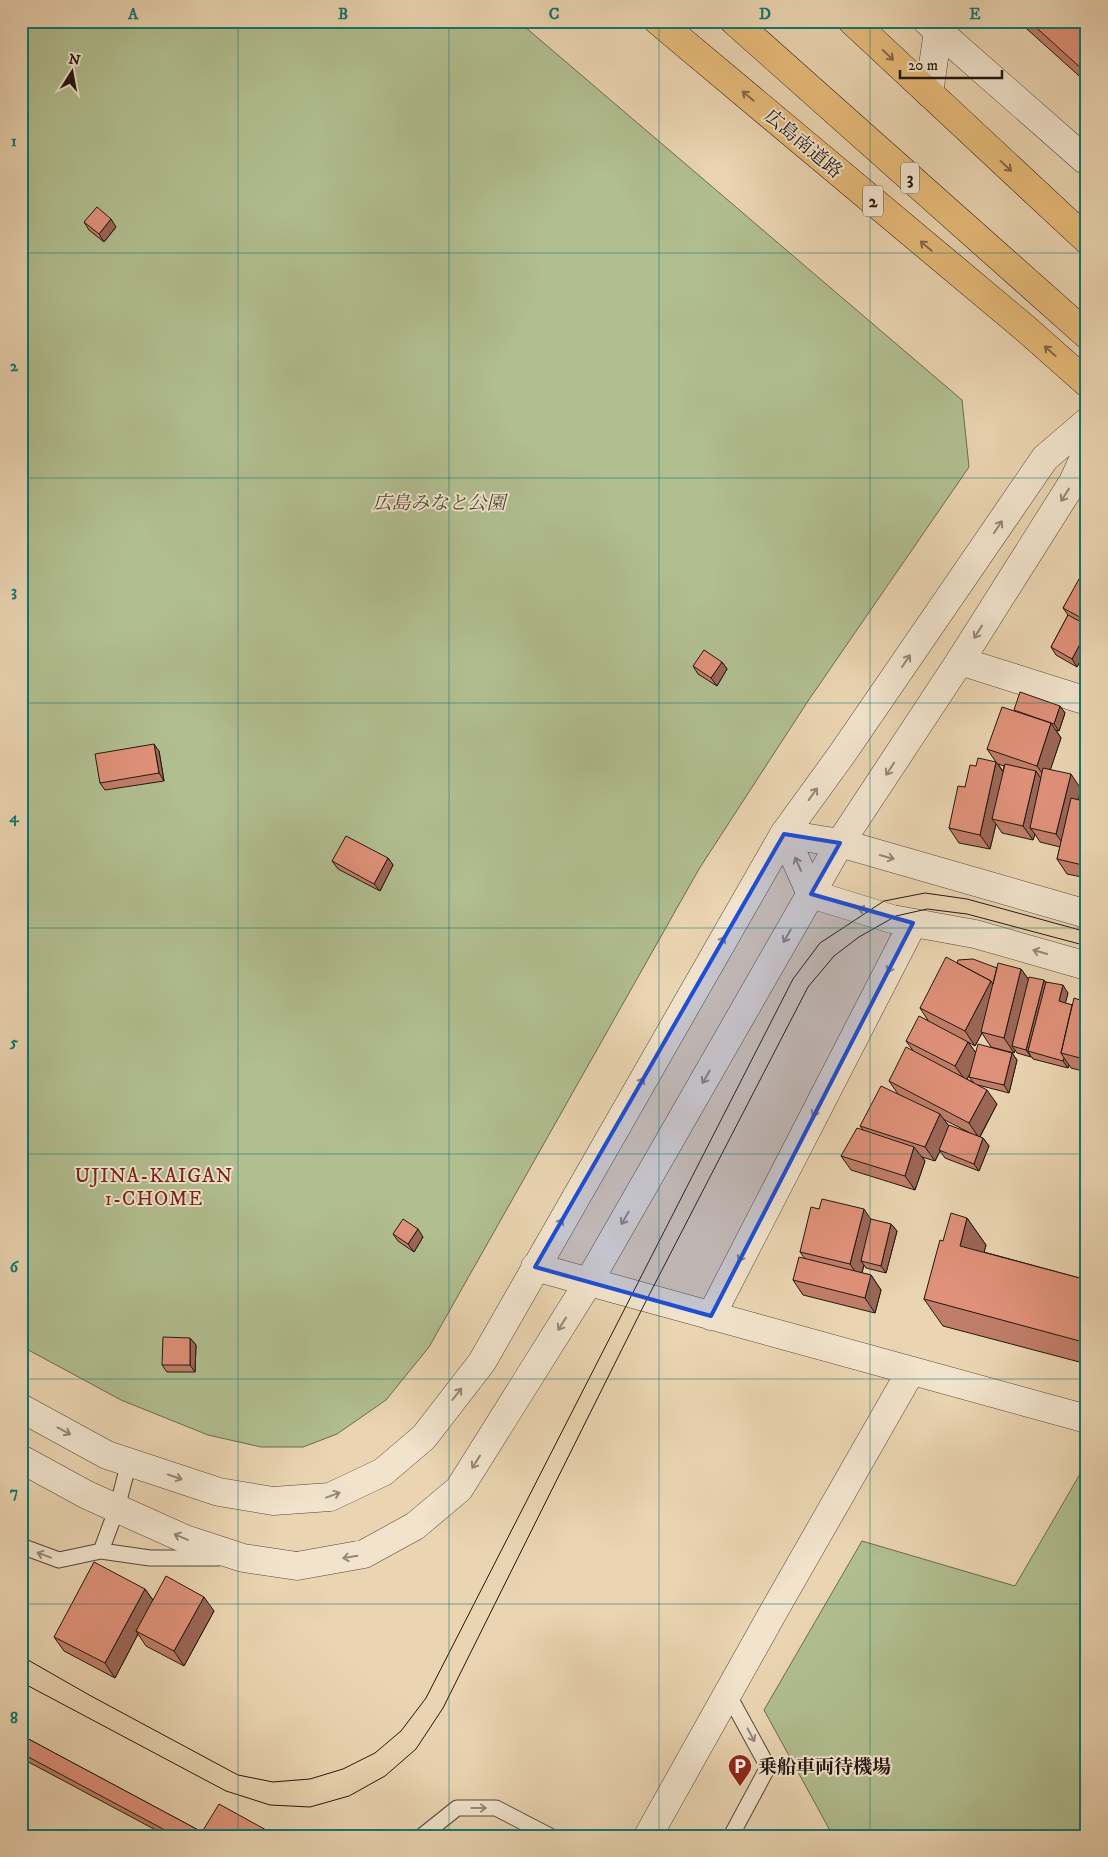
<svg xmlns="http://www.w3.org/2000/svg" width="1108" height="1857" font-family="'IM FELL DW Pica','Noto Serif JP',serif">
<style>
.green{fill:#b1be90;stroke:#6a6a50}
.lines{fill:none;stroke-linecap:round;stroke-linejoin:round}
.service-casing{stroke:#544639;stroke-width:17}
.minor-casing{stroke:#544639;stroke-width:29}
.tertiary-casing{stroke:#544639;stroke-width:29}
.trunk-casing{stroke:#221711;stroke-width:29}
.motorway-casing{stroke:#221711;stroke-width:29}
.service{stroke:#f1e3cc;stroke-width:15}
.minor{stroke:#f1e3cc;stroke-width:28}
.tertiary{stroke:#f1e3cc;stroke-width:28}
.trunk{stroke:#e5ba78;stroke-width:28}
.motorway{stroke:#e5ba78;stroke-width:28}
.tram{stroke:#221711;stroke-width:1}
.wall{fill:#c07d68;stroke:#221711;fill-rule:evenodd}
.shaded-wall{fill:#9c6655;stroke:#221711}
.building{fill:#df9179;stroke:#221711}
.oneway{stroke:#846844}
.oneway2{stroke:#948778}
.marked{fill:#1d4ed8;fill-opacity:0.2;stroke:#1d4ed8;stroke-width:4;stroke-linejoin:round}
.grid{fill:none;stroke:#0f766e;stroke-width:1;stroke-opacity:0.55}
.labels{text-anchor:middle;stroke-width:4;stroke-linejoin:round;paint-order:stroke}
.shield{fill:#f1e3cc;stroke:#605449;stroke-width:1}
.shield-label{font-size:18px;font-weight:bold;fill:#221711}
.street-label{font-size:19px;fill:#221711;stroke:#f1e3cc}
.park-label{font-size:19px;font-style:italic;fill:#4d4937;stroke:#f1e3cc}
.poi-label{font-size:19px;font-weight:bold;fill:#221711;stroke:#f1e3cc;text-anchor:start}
.neighbourhood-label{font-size:20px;letter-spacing:1px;fill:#7a1f14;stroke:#f1e3cc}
.neatline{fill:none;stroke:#0f766e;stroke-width:2}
.grid-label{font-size:16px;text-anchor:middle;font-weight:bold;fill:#0f766e}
</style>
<rect width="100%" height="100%" fill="#ead4b1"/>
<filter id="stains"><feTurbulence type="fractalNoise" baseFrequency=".004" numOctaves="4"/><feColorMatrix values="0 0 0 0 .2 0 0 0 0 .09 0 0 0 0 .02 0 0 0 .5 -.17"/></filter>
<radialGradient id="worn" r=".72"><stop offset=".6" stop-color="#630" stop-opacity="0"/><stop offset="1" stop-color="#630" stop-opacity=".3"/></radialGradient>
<path class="green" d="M21 21H518L962 400 969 467 808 701 699 869 429 1347 386 1400 337 1434 303 1447H261L208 1435 121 1400 21 1346Z
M1087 1462V1836H833L764 1710 862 1541 1015 1586Z"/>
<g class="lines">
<g class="service-casing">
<path id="service" d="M21 1546 59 1560 101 1551 150 1558H219
M101 1551 117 1508 129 1462
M727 1692 768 1767 731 1836
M422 1836 457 1808H496L550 1836"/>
</g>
<g class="minor-casing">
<path id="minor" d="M927 21 1084 159
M929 93 938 31
M960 661 1087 701
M784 834 811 894 892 919 975 934 1087 966
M784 834 840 843 1087 914
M648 1836 775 1609 911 1371"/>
</g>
<g class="tertiary-casing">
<path id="tertiary" d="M535 1267 1087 1419
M711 1316 913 923
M21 1408 107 1455 219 1492 273 1501 330 1497 383 1472 424 1437 482 1362 784 834 842 754 1045 458 1087 422
M21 1459 87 1495 185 1539 243 1558 297 1566 364 1554 415 1526 459 1489 588 1283 840 843 960 661 1073 482 1087 451"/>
</g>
<g class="trunk-casing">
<path id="trunk" d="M658 21 1026 329 1087 383
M852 21 1087 240"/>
</g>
<g class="motorway-casing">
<path id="motorway" d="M734 21 1087 335"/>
</g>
<use href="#service" class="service"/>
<use href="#minor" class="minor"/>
<use href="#tertiary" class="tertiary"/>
<use href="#trunk" class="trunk"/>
<use href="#motorway" class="motorway"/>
<path class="tram" d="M21 1656 91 1696 238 1775 273 1782 310 1779 343 1769 375 1753 401 1731 426 1698 793 979 820 943 884 901 925 893 967 899 1087 932
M21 1682 226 1791 270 1805 310 1807 349 1796 385 1776 416 1749 443 1708 647 1299 808 987 834 956 859 937 896 916 927 909 967 914 1087 946"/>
</g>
<path class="wall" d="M1018 21H1087V83Z
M84 222 116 227 104 242 89 230Z
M1087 569V648L1077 667 1056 655 1051 647 1068 615 1063 608Z
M722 662 727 669 717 686 698 674 693 666Z
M1060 706 1065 713 1059 731 1056 730 1061 738 1050 770 1081 789 1078 800 1087 802V878L1067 874 1057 859 1060 847 1040 842 1035 834 1033 840 1002 833 996 824 990 849 959 843 949 828 965 787 976 766 996 762 987 749ZM998 764 1004 766 1003 771Z
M159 751 164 781 105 790 100 783Z
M388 858 393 865 380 891 338 869 332 861Z
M957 963 997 968 1021 969 1029 980 1046 982 1068 993 1065 1003 1072 1005 1083 1001 1087 994V1072L1071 1068 1069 1065 1068 1068 1033 1059 1032 1057H1031L1017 1053 1015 1050 1014 1053 991 1047 982 1033 975 1046 968 1042 976 1053H1012L1017 1060 1009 1093 978 1085 997 1104 980 1137 983 1138 989 1146 979 1171 945 1158 940 1151 935 1161 922 1157 925 1161 915 1190 851 1170 841 1156 863 1130 860 1126 898 1094 889 1081 914 1052 906 1041 929 1022 920 1008ZM971 1071 969 1077 974 1083 967 1079ZM943 1119 972 1134 949 1126Z
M819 1209 891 1224 897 1231 886 1273 866 1268 864 1265 862 1273 871 1275 881 1290 875 1313 803 1295 793 1280 805 1259 800 1252Z
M967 1218 986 1245 984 1252 1087 1280V1364L943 1326 924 1299 943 1241Z
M393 1234 423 1237 414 1252 398 1241Z
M190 1338 196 1345 195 1372H167L162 1365Z
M145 1589 153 1600 214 1611 184 1666 146 1646 138 1634 115 1678 64 1651 54 1637Z
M21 1735 202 1832 277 1836H167L21 1758Z"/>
<path class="shaded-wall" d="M1087 65V75L1083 70Z
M111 219 116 227 104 242 99 234Z
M1087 631V648L1077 667 1072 659Z
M722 662 727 669 717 686 711 678Z
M1060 706 1065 713 1059 731 1054 724Z
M1051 723 1061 738 1047 780 1037 766Z
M154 744 159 751 164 781 159 773Z
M996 762 1007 777 992 819 996 824 990 849 980 835Z
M1036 771 1046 786 1030 828 1035 834 1033 840 1023 826Z
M1071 774 1081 789 1067 849 1056 834Z
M388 858 393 865 380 891 374 884Z
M1021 969 1031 983 1012 1046 1015 1050 1014 1053 1004 1038Z
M1044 980 1049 987 1028 1051 1031 1057 1026 1050Z
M991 981 1002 996 975 1046 965 1031Z
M1063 985 1068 993 1064 1009 1059 1001Z
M968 1042 979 1057 966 1081 955 1066Z
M1087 1052V1062L1084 1059Z
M1012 1053 1017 1060 1009 1093 1004 1085Z
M1064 1058 1069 1065 1068 1068 1063 1061Z
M987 1090 997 1104 979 1138 969 1123Z
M940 1114 951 1129 935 1161 925 1147Z
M983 1138 989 1146 979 1171 974 1164Z
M914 1147 925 1161 915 1190 905 1176Z
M864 1209 874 1224 861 1261 864 1265 860 1279 850 1264Z
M967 1218 986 1245 979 1273 960 1246Z
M891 1224 897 1231 886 1273 881 1266Z
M418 1229 423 1237 414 1252 408 1244Z
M871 1275 881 1290 875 1313 865 1298Z
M190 1338 196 1345 195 1372 190 1365Z
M145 1589 155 1603 136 1631 138 1634 115 1678 105 1663Z
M204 1597 214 1611 184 1666 174 1651Z"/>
<path class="building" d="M1029 21H1087V65L1083 70Z
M97 207 111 219 99 234 84 222Z
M1087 569V621L1063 608 1084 570Z
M1068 615 1087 625V631L1072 659 1051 647Z
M704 650 722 662 711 678 693 666Z
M1020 692 1060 706 1054 724 1014 710Z
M1002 707 1051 723 1037 766 987 749Z
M154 744 159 773 100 783 95 754Z
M978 758 996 762 980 835 949 828 958 786 965 787 970 765 976 766Z
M1005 764 1036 771 1023 826 992 819Z
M1043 768 1071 774 1056 834 1030 828Z
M1071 798 1087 802V866L1057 859Z
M346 836 388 858 374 884 332 861Z
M946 957 991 981 965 1031 920 1008Z
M973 959 997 968 993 984 991 981 957 963 958 960Z
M998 963 1021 969 1004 1038 981 1032Z
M1029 977 1044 980 1026 1050 1012 1046Z
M1046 982 1063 985 1059 1001 1072 1005 1061 1053 1064 1058 1063 1061 1028 1051Z
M1085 993 1087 994V1051L1084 1059 1061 1053 1074 998 1083 1001Z
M919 1016 968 1042 955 1066 906 1041Z
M978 1044 1012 1053 1004 1085 969 1077Z
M906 1047 987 1090 969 1123 889 1081Z
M881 1086 940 1114 925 1147 860 1126Z
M949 1125 983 1138 974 1164 939 1150Z
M857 1128 914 1147 905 1176 841 1156Z
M822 1199 864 1209 850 1264 800 1252 811 1207 819 1209Z
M951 1213 967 1218 960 1246 1087 1280V1343L924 1299 940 1240 943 1241Z
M403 1219 418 1229 408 1244 393 1234Z
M871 1219 891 1224 881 1266 861 1261Z
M799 1257 871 1275 865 1298 793 1280Z
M163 1337 190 1338V1365H162Z
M94 1562 145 1589 105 1663 54 1637Z
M166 1576 204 1597 174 1651 136 1631Z
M21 1735 202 1832 219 1804 277 1836H248L244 1834 243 1836H176L21 1753Z"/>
<defs><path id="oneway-shaft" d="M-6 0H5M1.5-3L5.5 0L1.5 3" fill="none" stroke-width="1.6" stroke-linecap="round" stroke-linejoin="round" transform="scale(1.25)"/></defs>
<g class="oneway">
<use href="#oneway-shaft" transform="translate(888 55) rotate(43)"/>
<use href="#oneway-shaft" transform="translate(748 96) rotate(-140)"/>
<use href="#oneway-shaft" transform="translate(1006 166) rotate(43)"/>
<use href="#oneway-shaft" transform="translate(926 246) rotate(-140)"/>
<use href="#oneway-shaft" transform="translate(1050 351) rotate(-139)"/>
</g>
<g class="oneway2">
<use href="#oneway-shaft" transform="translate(1065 495) rotate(122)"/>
<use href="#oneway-shaft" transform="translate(998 527) rotate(-56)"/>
<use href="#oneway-shaft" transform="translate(978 632) rotate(122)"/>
<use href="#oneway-shaft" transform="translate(906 661) rotate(-56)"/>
<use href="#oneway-shaft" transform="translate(890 769) rotate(123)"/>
<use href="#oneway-shaft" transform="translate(813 794) rotate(-54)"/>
<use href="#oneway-shaft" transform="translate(887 857) rotate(16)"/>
<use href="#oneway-shaft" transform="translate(798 864) rotate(-114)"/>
<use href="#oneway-shaft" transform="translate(865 910) rotate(-163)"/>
<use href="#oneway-shaft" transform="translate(787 936) rotate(120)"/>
<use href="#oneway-shaft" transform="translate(721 943) rotate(-60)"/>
<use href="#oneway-shaft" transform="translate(1040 952) rotate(-164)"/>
<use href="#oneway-shaft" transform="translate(891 966) rotate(117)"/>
<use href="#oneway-shaft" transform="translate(706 1077) rotate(120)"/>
<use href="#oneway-shaft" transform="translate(640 1084) rotate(-60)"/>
<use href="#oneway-shaft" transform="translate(816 1110) rotate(117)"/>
<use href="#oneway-shaft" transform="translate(625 1218) rotate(120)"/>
<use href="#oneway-shaft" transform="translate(559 1225) rotate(-60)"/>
<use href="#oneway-shaft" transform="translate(742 1255) rotate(117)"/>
<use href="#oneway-shaft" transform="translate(562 1324) rotate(122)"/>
<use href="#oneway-shaft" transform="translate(457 1394) rotate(-52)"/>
<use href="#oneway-shaft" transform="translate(64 1431) rotate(28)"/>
<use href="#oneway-shaft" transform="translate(476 1462) rotate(122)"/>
<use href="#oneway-shaft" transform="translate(175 1477) rotate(19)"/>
<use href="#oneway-shaft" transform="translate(333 1495) rotate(-20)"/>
<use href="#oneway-shaft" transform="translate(181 1537) rotate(-157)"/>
<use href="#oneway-shaft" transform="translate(44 1555) rotate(-160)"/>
<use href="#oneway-shaft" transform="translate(350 1557) rotate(170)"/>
<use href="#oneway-shaft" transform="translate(751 1735) rotate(62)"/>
<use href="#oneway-shaft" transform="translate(479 1808)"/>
</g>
<path class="marked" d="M784 834 840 843 811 894 913 923 711 1316 535 1267Z"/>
<path class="grid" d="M238 21V1836M449 21V1836M659 21V1836M870 21V1836M21 253H1087M21 478H1087M21 703H1087M21 928H1087M21 1154H1087M21 1379H1087M21 1604H1087"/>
<defs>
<g id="parking-pin" transform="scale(1.25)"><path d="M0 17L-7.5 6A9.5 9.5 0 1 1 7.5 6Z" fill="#8f2418" stroke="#f1e3cc"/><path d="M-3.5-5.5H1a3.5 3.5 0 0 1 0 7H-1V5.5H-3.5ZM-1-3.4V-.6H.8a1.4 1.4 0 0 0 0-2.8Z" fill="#fff"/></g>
</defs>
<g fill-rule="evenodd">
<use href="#parking-pin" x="740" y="1766"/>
</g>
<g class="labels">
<g class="shield">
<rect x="901" y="162.5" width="18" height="31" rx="4"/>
<rect x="863" y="185.5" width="20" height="31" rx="4"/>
</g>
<g class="shield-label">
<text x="910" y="184">3</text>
<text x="873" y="207">2</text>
</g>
<g class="street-label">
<text transform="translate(804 143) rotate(40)" y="7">広島南道路</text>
</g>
<g class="park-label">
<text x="439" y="509">広島みなと公園</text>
</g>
<g class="poi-label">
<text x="758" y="1773">乗船車両待機場</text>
</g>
<g class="neighbourhood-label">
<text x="154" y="1182">UJINA-KAIGAN<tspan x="154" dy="23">1-CHOME</tspan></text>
</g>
</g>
<rect width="1108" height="1857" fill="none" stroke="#ead4b1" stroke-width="55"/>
<g transform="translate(72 72) rotate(11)" stroke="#f1e3cc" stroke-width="4" paint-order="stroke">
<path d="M0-4L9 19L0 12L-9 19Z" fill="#221711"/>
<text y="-8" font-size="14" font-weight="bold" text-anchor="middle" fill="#221711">N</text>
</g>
<path d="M900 70v8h102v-8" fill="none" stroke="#221711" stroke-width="2.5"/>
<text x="908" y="70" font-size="15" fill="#221711" stroke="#f1e3cc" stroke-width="4" paint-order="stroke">20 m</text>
<rect x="28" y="28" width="1052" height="1802" class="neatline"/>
<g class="grid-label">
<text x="133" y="19">A</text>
<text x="343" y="19">B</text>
<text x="554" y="19">C</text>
<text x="765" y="19">D</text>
<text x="975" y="19">E</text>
<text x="14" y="146">1</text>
<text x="14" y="371">2</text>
<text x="14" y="596">3</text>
<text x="14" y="822">4</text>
<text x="14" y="1047">5</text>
<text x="14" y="1272">6</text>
<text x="14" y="1497">7</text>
<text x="14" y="1723">8</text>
</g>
<rect width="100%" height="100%" filter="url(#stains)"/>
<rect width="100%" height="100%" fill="url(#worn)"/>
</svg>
